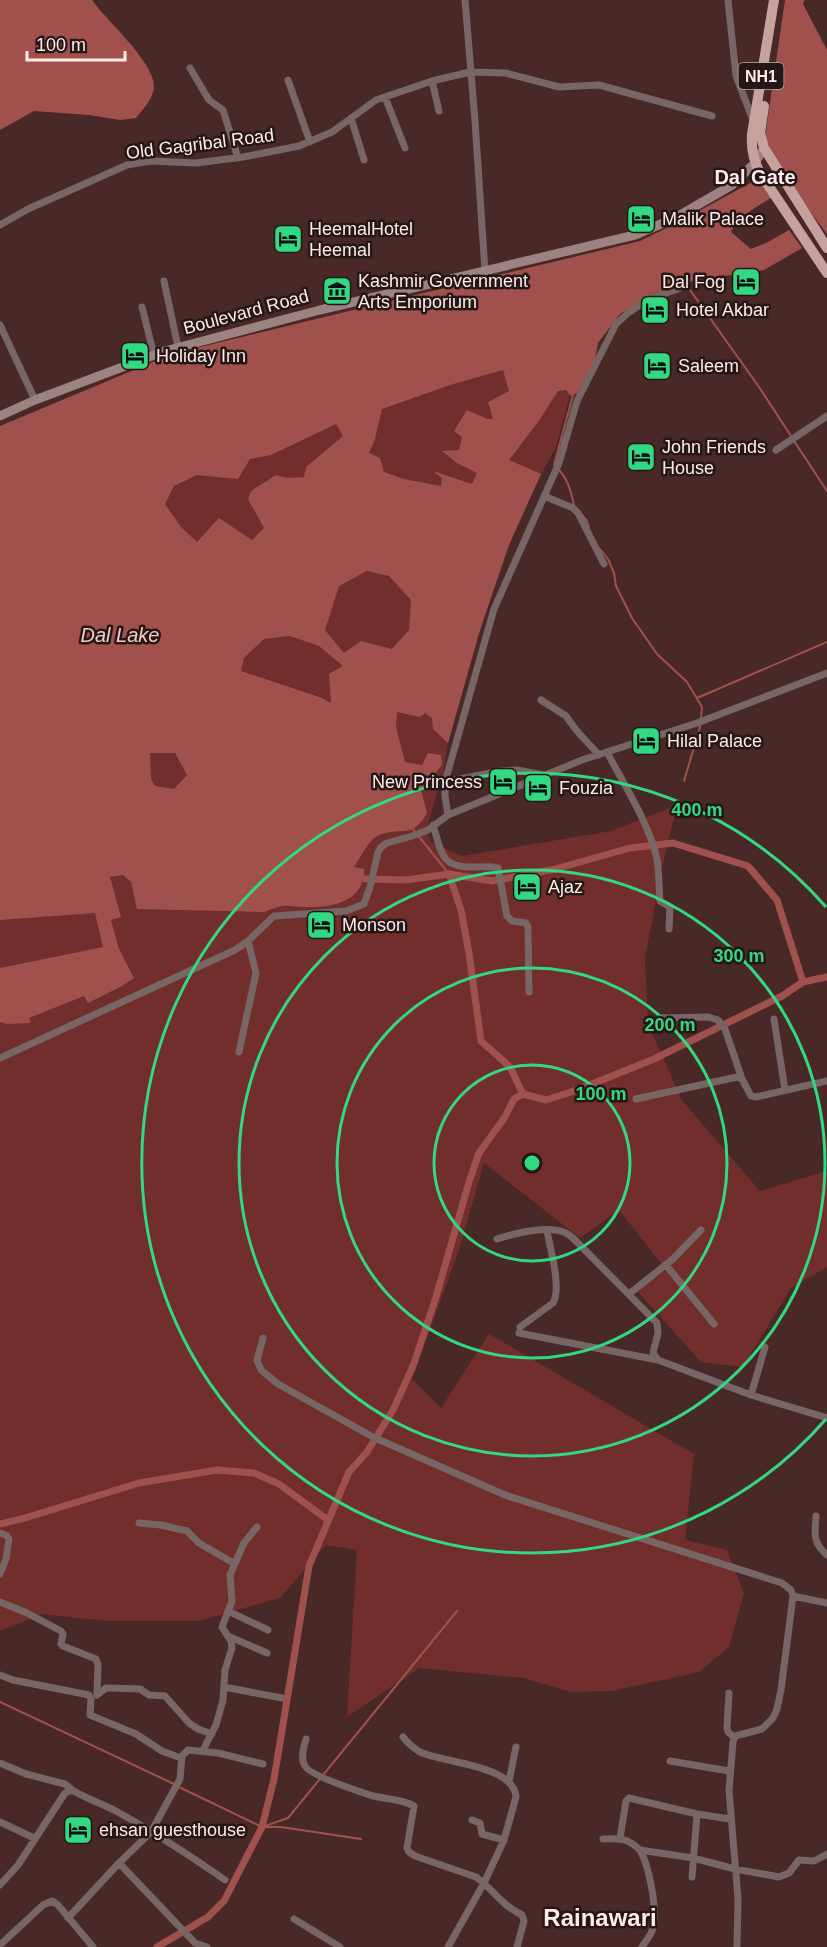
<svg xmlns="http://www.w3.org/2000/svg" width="827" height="1947" font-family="Arial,sans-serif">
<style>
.green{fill:#712e2c}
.forest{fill:#a1514d;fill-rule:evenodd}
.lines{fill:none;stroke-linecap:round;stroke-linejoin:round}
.stream{stroke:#a1514d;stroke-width:2}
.canal{stroke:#a1514d;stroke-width:7}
.minor{stroke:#776665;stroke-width:7}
.secondary{stroke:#9c8280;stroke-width:9}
.trunk{stroke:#c6a29e;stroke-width:10}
.ring{fill:none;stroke:#32d882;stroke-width:3}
.labels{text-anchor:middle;stroke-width:5;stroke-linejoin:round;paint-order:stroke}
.shield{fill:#251715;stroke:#beaba9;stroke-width:1.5}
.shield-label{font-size:16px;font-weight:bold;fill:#ffeae8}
.street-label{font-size:18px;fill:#ffeae8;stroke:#251715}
.poi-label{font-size:18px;fill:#ffeae8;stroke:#251715;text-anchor:start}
.neighbourhood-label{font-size:20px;font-weight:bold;fill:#ffeae8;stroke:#251715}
.water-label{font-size:20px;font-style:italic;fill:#f8c9c4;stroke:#251715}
.district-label{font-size:24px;font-weight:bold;fill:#ffeae8;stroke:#251715}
.centre{fill:#32d882;stroke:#251715;stroke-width:3}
.ring-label{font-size:18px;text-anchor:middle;font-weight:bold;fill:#32d882;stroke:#251715;stroke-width:5;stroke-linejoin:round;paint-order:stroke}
</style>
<rect width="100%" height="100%" fill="#482927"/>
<path class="green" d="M598 292 556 447 507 538 448 743 443 773 426 831 431 842 462 856 611 831 677 805 664 859 645 958 648 1023 681 1099 760 1191 827 1171V1267L791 1288 743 1367 701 1362 637 1291 666 1270 619 1210 580 1238 484 1163 459 1250 412 1379 441 1408 489 1334 694 1454 685 1540 727 1550 744 1593 729 1647 699 1672 612 1691 571 1692 523 1678 419 1668 347 1717 357 1550 326 1545 280 1598 198 1621H109L41 1614 0 1631V499Z"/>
<path class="forest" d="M0 0H92C107 21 154 62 154 86 154 98 143 109 136 118L120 120 89 115 34 111 0 130Z
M785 0H804L803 4 827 50V234L785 178 765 189 771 198C757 207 738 216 731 232L751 249 768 242 789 230 802 248 764 270 693 281 653 294 620 314 598 343 595 360 577 393 571 396 566 390 558 391 538 422 509 460 541 474 509 545 479 633 448 743 433 729 432 718 425 713 420 717 397 712 396 727 405 762 422 765 428 753 441 755 442 765 421 790 427 813C411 841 401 825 377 836 368 841 360 858 354 867L364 869C365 901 333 908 306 907 298 907 289 905 282 906 276 907 270 910 264 912L137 909 131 882 123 875 110 877 121 917 111 920 119 949 134 978 122 986 88 1003 84 996 29 1018 31 1023 7 1024 0 1022V968L103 947 95 913 0 920V426L153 362 196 348 640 241 675 224 754 181H759L777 166 765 137ZM503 370 509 391 488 402 493 419H488L467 410 454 431 462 437 459 450 442 451 457 463 477 473 472 484 433 471 442 478 441 486 404 479 384 472 380 458 369 453 375 439 382 409 450 385ZM336 424 343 436 306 467 304 477 288 478 276 475 251 491 248 499 264 528 252 540 219 518 197 542 181 527 165 504 174 486 197 475 238 479 250 459 271 455ZM367 571 389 576 411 600 409 630 392 649 361 641 344 653 325 630 339 586ZM290 636 319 646 343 666 329 674 331 703 322 698 241 671 244 658 264 639ZM150 753H175L187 775 174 789 155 786 151 779Z"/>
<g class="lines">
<path class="stream" d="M685 283 759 387 791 436
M573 395 554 465C567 476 571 490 574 506
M794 441 827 491
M582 515 587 521 589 528
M600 549 608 559 614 573 616 586 632 618 657 654 687 682 702 707 700 727 684 781
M697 698 827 642
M412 828 449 874
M0 1702 174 1784
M179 1787 262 1827H281L361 1839
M265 1826 288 1818 457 1611"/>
<path class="canal" d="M449 874 461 910 469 953 481 1041 510 1067 523 1094
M365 879 406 880 449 874 492 881 555 869 630 848 673 843 748 866 777 900 803 982
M0 1524 25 1518 139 1483 217 1470 254 1473 279 1484 328 1520
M157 1947 208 1917 224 1901 262 1827 274 1779 309 1566 349 1472 367 1452 393 1410 413 1366 436 1297 469 1182 479 1153 505 1117 514 1099 523 1094 546 1100 577 1090 654 1059 782 996 803 982 827 977"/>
<path class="minor" d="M465 0 475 121 485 271
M728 0 736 76 754 123
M190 68 209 100 223 110 238 158
M288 80 310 142
M432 81 439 111
M385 97 405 148
M351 118 364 160
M0 225 28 209 127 165 150 161 196 163 243 157 299 146 332 132 376 100 432 81 470 72 506 73 559 87 599 85 712 116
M164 281 178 347
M142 307 154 355
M0 325 35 400
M776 450 827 416
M544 496 573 508 578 513 604 564
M541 700 566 716 576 730 599 755
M607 752C624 785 649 823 657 859 659 873 659 887 660 901L670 907 669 929
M445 782 501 771 517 770 543 775
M448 815 445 796V782L494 609 559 463 577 401 616 324 628 313 649 299 678 289
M433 825C442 853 440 868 474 867 482 867 490 866 498 868L507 916 512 921 526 923 528 927 529 992
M660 1018 708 1017 718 1020 725 1029 742 1079 751 1096 756 1097 827 1081
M774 1019 785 1090
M239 1052 256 973 248 941
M0 1058 235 950 248 941 274 916 346 911 364 904 370 887 378 852 381 847 387 843 412 836 428 830 448 815 582 760 697 723 827 673
M636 1099 737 1077 742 1079
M497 1239C515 1233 548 1225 566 1233 570 1235 574 1239 577 1242L657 1323 658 1333 653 1353 658 1360 751 1395 827 1418
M666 1265 714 1324
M629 1294 673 1259 701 1230
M520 1327 553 1303C562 1288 550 1248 547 1231
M519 1333 658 1360
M263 1338 257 1360 261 1370 278 1384 373 1437 505 1495 782 1583 791 1590 793 1596 827 1603
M751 1395 765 1347
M816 1516C815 1534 812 1542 827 1555
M139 1523 161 1525 187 1531 199 1543 235 1564
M0 1533 6 1535 9 1539 6 1559 0 1574
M0 1602 27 1613 61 1631 63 1634 61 1644 63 1646 96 1659 98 1665 97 1694
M228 1611 268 1630
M228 1636 267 1653
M0 1675 13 1680 89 1695 91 1699 90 1715 136 1734 162 1751 181 1758
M224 1687 282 1698
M729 1693 727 1728 728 1732 734 1737
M97 1695 106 1688H110L140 1689 149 1695 165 1696 189 1723 198 1729 212 1734
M403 1737C408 1743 413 1748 420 1752 444 1763 514 1765 516 1797L504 1840 484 1883 448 1947
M306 1739C304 1747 300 1758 305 1766 310 1776 361 1792 373 1796 386 1799 402 1799 414 1806L407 1848 409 1852 415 1856 476 1877C495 1891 500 1904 522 1915L524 1921 517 1947
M203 1750 216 1725 223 1700 225 1670 232 1648 231 1641 222 1627 232 1601 230 1575 244 1543 257 1527
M670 1761 729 1771
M0 1763 26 1774 65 1784 72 1790
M509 1781 516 1747
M472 1820 480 1823 482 1834 504 1840
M0 1822 34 1838
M620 1838 626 1801 629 1798 697 1814 730 1819
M603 1839C619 1838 628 1838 640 1850L693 1858 735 1869 779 1877 789 1873 799 1860 814 1861 827 1854
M640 1850C649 1866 659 1913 652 1931 650 1936 645 1942 642 1947
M119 1863 195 1943 207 1947
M692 1877 697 1814
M0 1885 18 1865 65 1793 72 1790C85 1798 100 1803 114 1810 153 1831 189 1855 225 1880
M68 1918 119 1863 151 1832 180 1779 182 1756 188 1750 218 1753 263 1764
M294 1919 340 1947
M0 1945 43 1905 52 1901 58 1905 93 1947
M737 1947 738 1899 729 1790 733 1742 735 1736 762 1729 773 1718 777 1709 781 1690 793 1596"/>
<path class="secondary" d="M0 416 35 400 165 351 320 310 635 235 675 218 732 185 755 163 764 148"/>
<path class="trunk" d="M774 0 752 134C751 148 753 160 760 173L827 273
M764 106 760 133 764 148 827 248"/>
</g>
<g class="ring">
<circle cx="532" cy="1163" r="98"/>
<circle cx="532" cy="1163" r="195"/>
<circle cx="532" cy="1163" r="293"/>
<path d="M826 1419A390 390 0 1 1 826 907"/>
</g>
<defs>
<g id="hotel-square" transform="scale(1.5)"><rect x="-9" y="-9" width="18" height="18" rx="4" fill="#32d882" stroke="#251715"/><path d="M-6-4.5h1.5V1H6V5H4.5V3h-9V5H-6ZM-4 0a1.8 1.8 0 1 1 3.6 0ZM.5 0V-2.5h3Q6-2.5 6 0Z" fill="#111"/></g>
<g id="museum-square" transform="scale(1.5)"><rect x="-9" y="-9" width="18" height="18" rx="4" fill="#32d882" stroke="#251715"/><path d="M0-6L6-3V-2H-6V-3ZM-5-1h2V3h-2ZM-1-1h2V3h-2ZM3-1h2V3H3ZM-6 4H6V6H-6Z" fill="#111"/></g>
</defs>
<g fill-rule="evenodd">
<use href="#hotel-square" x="641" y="219"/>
<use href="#hotel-square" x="288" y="239"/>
<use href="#hotel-square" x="746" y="282"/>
<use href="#museum-square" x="337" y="291"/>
<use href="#hotel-square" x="655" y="310"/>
<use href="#hotel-square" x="135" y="356"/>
<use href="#hotel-square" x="657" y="366"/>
<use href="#hotel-square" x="641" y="457"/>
<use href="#hotel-square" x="646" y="741"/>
<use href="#hotel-square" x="503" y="782"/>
<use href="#hotel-square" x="538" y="788"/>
<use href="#hotel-square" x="527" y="887"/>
<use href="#hotel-square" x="321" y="925"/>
<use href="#hotel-square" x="78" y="1830"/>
</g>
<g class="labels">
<rect class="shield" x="738.5" y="63" width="45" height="26" rx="4.5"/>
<g class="shield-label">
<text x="761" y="82">NH1</text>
</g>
<g class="street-label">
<text transform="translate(200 144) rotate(-7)" y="6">Old Gagribal Road</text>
<text transform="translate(246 312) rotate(-15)" y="6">Boulevard Road</text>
</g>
<g class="poi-label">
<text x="662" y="225">Malik Palace</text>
<text x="309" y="235">HeemalHotel<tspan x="309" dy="21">Heemal</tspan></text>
<text x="358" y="287">Kashmir Government<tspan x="358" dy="21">Arts Emporium</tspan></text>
<text x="725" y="288" text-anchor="end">Dal Fog</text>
<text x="676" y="316">Hotel Akbar</text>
<text x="156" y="362">Holiday Inn</text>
<text x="678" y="372">Saleem</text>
<text x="662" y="453">John Friends<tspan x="662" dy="21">House</tspan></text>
<text x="667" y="747">Hilal Palace</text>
<text x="482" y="788" text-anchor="end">New Princess</text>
<text x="559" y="794">Fouzia</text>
<text x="548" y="893">Ajaz</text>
<text x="342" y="931">Monson</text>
<text x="99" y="1836">ehsan guesthouse</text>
</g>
<g class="neighbourhood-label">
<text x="755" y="184">Dal Gate</text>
</g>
<g class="water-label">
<text x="120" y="642">Dal Lake</text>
</g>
<g class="district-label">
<text x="600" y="1926">Rainawari</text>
</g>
</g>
<circle cx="532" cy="1163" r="9" class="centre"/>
<g class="ring-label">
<text x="697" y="816">400 m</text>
<text x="739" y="962">300 m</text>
<text x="670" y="1031">200 m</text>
<text x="601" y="1100">100 m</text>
</g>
<path d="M27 51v9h98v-9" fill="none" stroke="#ffeae8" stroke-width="3"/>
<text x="36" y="51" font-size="18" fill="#ffeae8" stroke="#251715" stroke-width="4.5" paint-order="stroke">100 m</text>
</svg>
